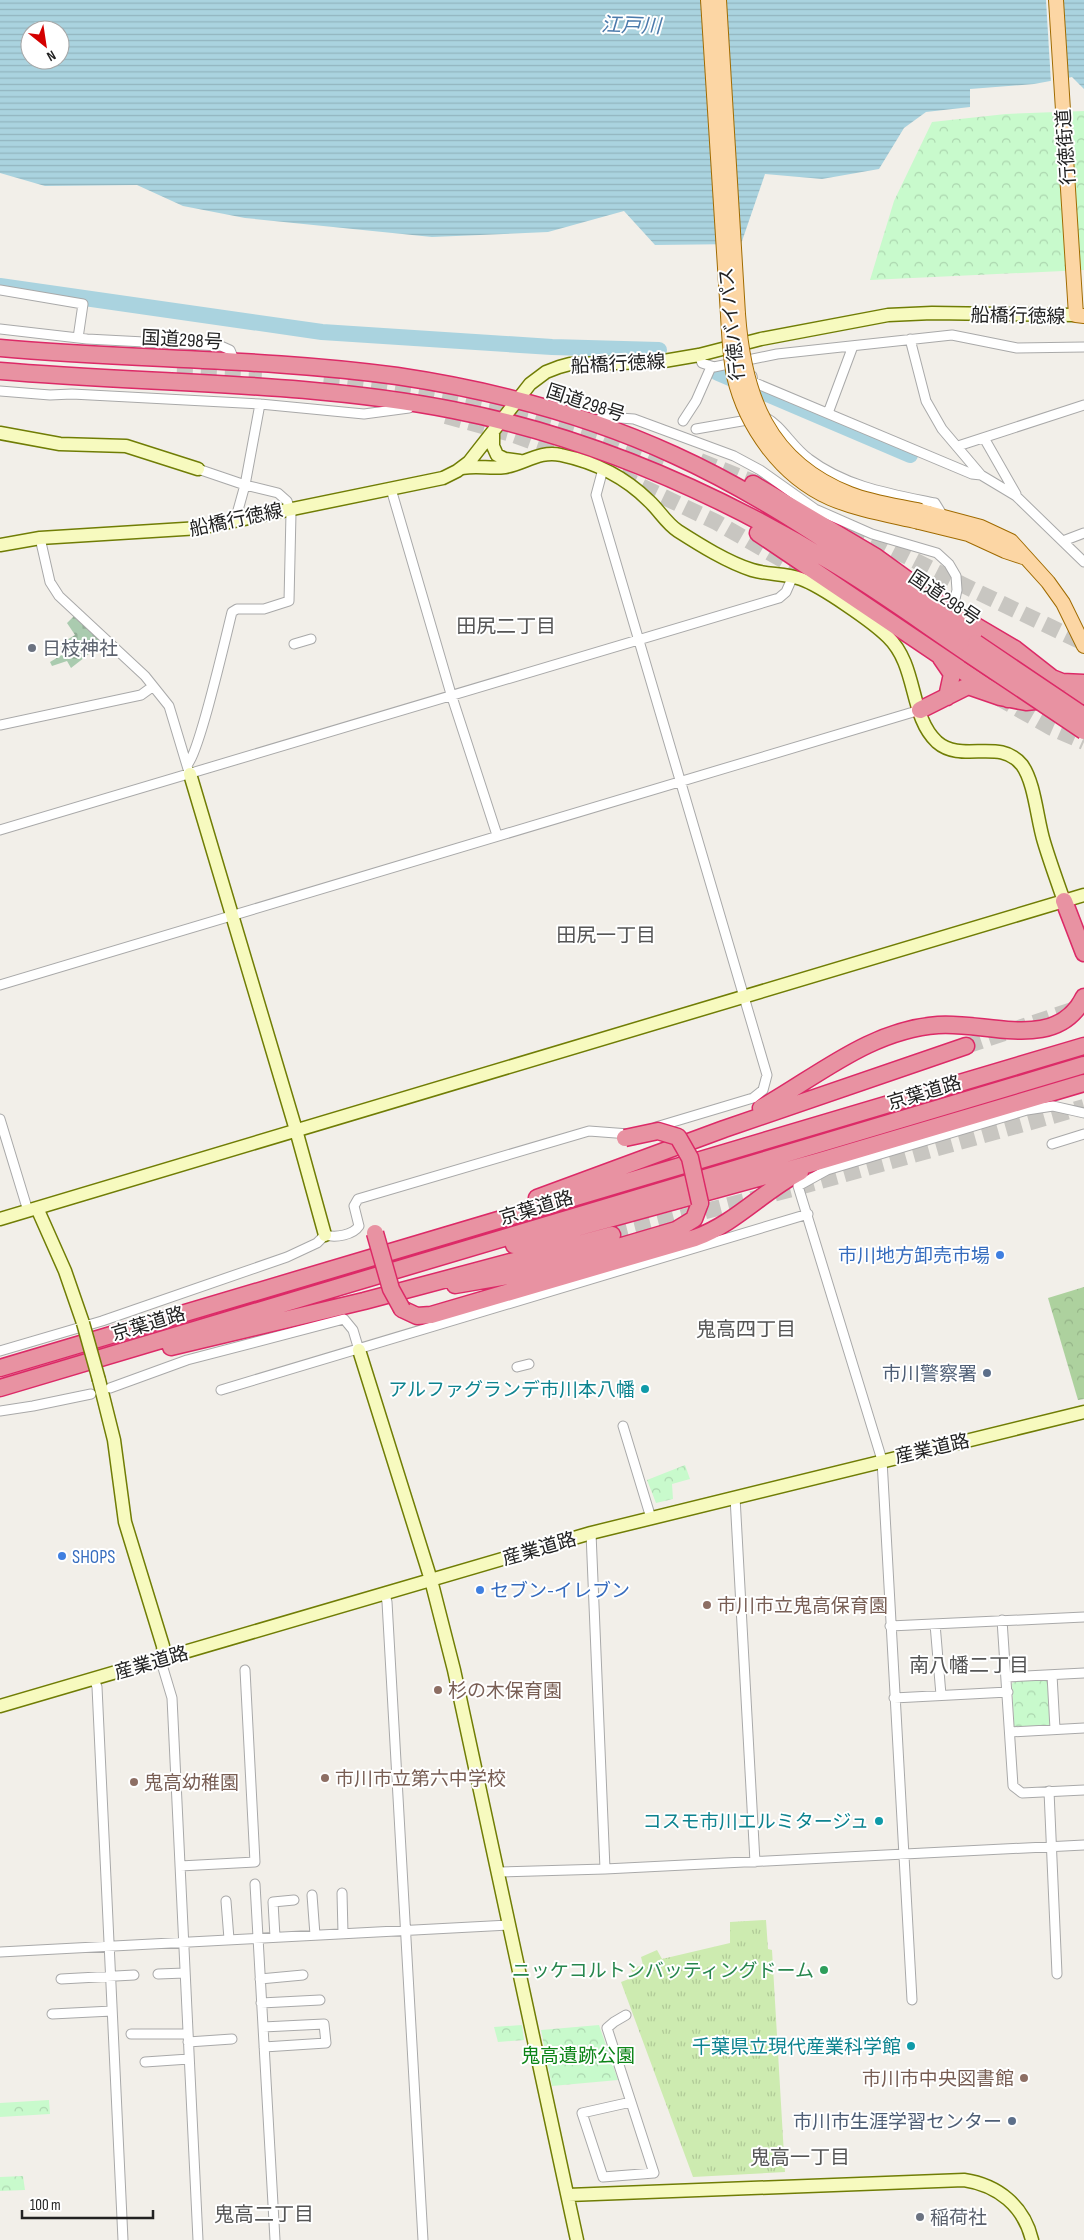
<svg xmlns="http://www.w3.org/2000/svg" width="1084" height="2240" font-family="'Sofia Sans Condensed','Noto Sans JP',sans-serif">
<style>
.grass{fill:url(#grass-tufts)}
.forest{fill:url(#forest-crowns)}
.cemetery{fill:url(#cemetery-stones)}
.park{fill:url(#park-crowns)}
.water{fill:url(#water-rules);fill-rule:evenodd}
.pier{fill:#f2efe9}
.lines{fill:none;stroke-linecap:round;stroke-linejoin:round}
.river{stroke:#aad3df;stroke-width:16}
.highway-tunnel{stroke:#c8c6c1;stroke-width:16;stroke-dasharray:16 8;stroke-linecap:butt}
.street-casing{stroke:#a9a9a9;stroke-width:11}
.secondary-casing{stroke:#707d05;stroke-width:15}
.primary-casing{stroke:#a06b00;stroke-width:16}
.highway-casing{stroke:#dc2a67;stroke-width:19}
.street{stroke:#fff;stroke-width:9}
.secondary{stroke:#f7fabf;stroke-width:12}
.primary{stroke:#fcd6a4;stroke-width:14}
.highway{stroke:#e892a2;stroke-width:16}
.secondary-bridge-casing{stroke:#707d05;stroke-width:15;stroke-linecap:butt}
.primary-bridge-casing{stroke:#a06b00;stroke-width:16;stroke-linecap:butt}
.highway-bridge-casing{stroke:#dc2a67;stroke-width:19;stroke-linecap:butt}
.secondary-bridge{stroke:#f7fabf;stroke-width:12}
.primary-bridge{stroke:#fcd6a4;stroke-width:14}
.highway-bridge{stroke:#e892a2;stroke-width:16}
.worship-dot{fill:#6b7280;stroke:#fff;stroke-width:2}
.shop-dot{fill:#3f7fe0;stroke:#fff;stroke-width:2}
.service-dot{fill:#5c6f8a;stroke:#fff;stroke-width:2}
.culture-dot{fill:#0f9aa8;stroke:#fff;stroke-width:2}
.education-dot{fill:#8d6e63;stroke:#fff;stroke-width:2}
.leisure-dot{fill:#2e9e5b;stroke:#fff;stroke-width:2}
.labels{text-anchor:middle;stroke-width:4;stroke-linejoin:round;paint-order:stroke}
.street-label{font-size:19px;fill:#222;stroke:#fff}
.worship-label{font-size:19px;fill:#5b616d;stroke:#fff;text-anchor:start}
.shop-label{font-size:19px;fill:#366cbe;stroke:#fff;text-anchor:start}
.service-label{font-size:19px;fill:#4e5e75;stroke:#fff;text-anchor:end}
.culture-label{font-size:19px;fill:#0d838f;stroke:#fff;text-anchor:end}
.education-label{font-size:19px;fill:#785e54;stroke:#fff;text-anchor:start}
.leisure-label{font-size:19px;fill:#27864d;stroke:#fff;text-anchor:end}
.park-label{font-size:19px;fill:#0c8416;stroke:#fff}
.water-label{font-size:20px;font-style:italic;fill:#4a7aab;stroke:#fff}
.neighbourhood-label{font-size:20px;fill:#555;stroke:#fff}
</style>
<defs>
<pattern id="grass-tufts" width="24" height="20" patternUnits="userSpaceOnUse" patternTransform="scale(1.25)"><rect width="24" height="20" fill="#cdebb0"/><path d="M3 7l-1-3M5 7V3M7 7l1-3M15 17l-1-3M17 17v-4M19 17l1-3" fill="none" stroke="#b0c997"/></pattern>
<pattern id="forest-crowns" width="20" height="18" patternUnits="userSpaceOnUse" patternTransform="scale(1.25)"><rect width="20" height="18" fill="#add19e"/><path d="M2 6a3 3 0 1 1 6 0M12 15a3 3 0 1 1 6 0" fill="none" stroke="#95b388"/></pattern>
<pattern id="cemetery-stones" width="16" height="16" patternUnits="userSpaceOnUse" patternTransform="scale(1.25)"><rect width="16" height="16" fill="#aacbaf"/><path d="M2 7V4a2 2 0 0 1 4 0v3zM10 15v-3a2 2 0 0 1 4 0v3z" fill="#92ae96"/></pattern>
<pattern id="park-crowns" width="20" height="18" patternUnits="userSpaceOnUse" patternTransform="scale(1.25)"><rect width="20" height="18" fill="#c8facc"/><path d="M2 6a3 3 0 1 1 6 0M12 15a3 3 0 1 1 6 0" fill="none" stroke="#acd6af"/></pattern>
<pattern id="water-rules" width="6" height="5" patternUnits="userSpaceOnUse" patternTransform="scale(1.25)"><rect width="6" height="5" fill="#aad3df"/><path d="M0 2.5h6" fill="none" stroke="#92b5bf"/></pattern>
</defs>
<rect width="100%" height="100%" fill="#f2efe9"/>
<path class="grass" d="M766 1920 768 1949 772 1950 785 2172 693 2177 621 1982 634 1977 631 1969 643 1965 641 1957 657 1950 662 1959 730 1943V1922Z"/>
<path class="forest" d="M1084 1287V1399L1078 1400 1048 1298Z"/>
<path class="cemetery" d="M74 616 103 643 71 668 67 661 52 666 50 662 65 653 60 644 75 635 67 623Z"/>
<path class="park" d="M1084 111V270L870 280 894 201 932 122 1006 114Z
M685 1465 690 1479 672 1484 673 1499 656 1503 647 1480Z
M1047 1679 1050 1682 1052 1724 1049 1727 1017 1728 1014 1726 1012 1684 1015 1680Z
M522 2025 524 2040 498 2042 494 2027Z
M599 2025 618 2080 552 2086 541 2030Z
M49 2100 50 2114 0 2117V2103Z
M23 2176 25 2190 0 2191V2177Z"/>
<path class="water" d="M0 0H1084V89L1072 77 1034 84 970 89V107L926 112 904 128 879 169 822 179 765 174 741 244 655 245 624 211 548 232 432 237 245 218 183 206 137 185 45 186 0 173ZM30 30H60V60H30Z"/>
<path class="pier" d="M1046 0H1062L1067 81 1051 83Z"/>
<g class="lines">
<path class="river" d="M0 286 322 332 552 347 659 350
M718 373 910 455"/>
<path class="highway-tunnel" d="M177 367 262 371
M324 376C444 389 556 413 668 460
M446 416 508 433 570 455
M700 461 766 487
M620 476 716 522 802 571
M851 528 961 584 1084 643
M997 697 1052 728 1084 742
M966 1046 1075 1009
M612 1235 792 1189 1084 1107"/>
<g class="street-casing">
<path id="street" d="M0 290 83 304 78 338
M0 329 87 339 221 346 230 350 235 362
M910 339 926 401 942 429 981 475 1016 496 1084 562
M699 355 702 363 714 367 777 354 952 335 1017 348 1084 347
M752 376 753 382 972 474 981 475
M0 391 50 395 72 394 260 404 364 414 409 408
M828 413 853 346
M683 421 696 401 711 367
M592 422 606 417 634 419 734 456 760 470 815 509 872 534 937 553 949 564 956 576 957 590 952 612
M696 429 765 417C782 426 792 447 809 459 846 487 891 494 935 503L943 516
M984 438 1016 494
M958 446 1084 405
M603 469 596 495 767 1075 763 1090 753 1098 656 1127
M391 489 451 694 497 835
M235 521 245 485 260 404
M40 538 50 582 59 596 145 676 169 706 188 769
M1063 541 1084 533
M294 644 311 639
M0 725 141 695 152 687
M187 765C199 754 226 636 232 612L237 609H264L289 601 291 513 287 501 278 493 245 485 198 469
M0 830 779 598 786 592 793 576
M0 985 920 710
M0 1119 28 1211
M1052 1144 1084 1134
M0 1351 102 1321 287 1257 317 1243 325 1235C336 1238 353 1235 359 1226L354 1206 358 1199 589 1131 629 1134
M517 1367 529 1364
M110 1388 187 1360 344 1319 353 1330 359 1350
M221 1390 808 1214
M0 1411 33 1406 91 1394
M623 1426 651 1518
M735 1497 755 1862
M591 1533 605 1869
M385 1594 387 1602 423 2240
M1002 1620 1013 1786 1022 1793 1084 1790
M935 1624 941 1695
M890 1626 1084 1617
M164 1658 163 1668 172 1698 198 2240
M1052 1675 1055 1729
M1007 1677 1084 1673
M94 1679 97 1687 123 2240
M894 1698 1008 1692
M1010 1732 1084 1728
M1049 1791 1057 1974
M180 1866 255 1862 245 1670
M499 1872 605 1869 1084 1845
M255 1884 275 2240
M342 1893 343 1933
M312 1895 315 1935
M226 1901 229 1939
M275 1937 273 1902 294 1900
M0 1952 509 1925
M158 1974 185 1973
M61 1979 134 1975
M260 1979 303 1975
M912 2000 882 1460 798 1186 827 1170 1027 1110 1053 1106 1084 1113
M261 2003 320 2000
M52 2014 112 2011
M626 2015 614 2022 607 2028 654 2173 603 2177 582 2113 631 2102
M263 2027 324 2024 326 2043 264 2047
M131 2034H188
M188 2042 232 2039
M145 2062 189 2059"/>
</g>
<g class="secondary-casing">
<path id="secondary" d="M493 432V446L497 455 505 459 520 461
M0 433 60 444 126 446 198 469
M463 468C477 465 490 469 505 467 524 464 540 450 561 455 594 462 625 477 649 501 659 510 666 523 678 531 700 545 727 562 752 570 768 575 785 573 801 579 821 586 873 622 888 637 918 666 909 716 937 742 962 764 1000 737 1022 765 1035 783 1037 820 1044 842 1050 862 1057 881 1064 901
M0 545 40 538 200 528 443 478 457 471 469 462 530 384 546 372 559 367 570 364 658 362 699 355 761 339 888 315 932 313 1076 315
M190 774 296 1130 325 1235
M37 1208 65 1271 83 1323
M0 1219 1084 895
M359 1350 431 1580 454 1670 577 2240
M99 1380 114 1440 125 1522 163 1646 164 1658
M0 1706 591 1533 1084 1412
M568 2195 964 2180C998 2185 1024 2206 1032 2240"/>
</g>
<g class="primary-casing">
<path id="primary" d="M708 0 728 315
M719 0 738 314
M1056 0 1076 315 1084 316
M921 511 981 527 1011 541 1048 582 1063 603 1084 646
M919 522 968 534 1005 551 1023 557"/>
</g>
<g class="highway-casing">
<path id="highway" d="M0 348C132 360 266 358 397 376 491 390 587 415 674 455 782 504 878 577 976 643
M0 371C151 384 305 381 453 410 587 436 715 492 831 562 878 590 923 623 969 654
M753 484 876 557 952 612 1015 649 1052 678 1062 682 1084 683
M758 533 985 686 1008 699
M941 658 952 674 947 697
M920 710 968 686 1000 697 1026 702 1084 696
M1064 901 1084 953
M761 1108C818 1076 870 1030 938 1025 986 1021 1057 1053 1084 997
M537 1198 724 1129 966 1046
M514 1245 820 1161 1084 1083
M455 1285 537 1271 676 1230 694 1219 700 1203
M402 1309 417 1316 431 1315 695 1238C736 1223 763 1191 800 1172
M171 1347 364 1301 612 1235
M0 1368 1084 1046
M0 1388 1084 1065"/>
</g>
<use href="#street" class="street"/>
<use href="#secondary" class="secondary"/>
<use href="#primary" class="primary"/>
<use href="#highway" class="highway"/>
<g class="secondary-bridge-casing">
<path id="secondary-bridge" d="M83 1323 99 1380"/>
</g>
<g class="primary-bridge-casing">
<path id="primary-bridge" d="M738 314C744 396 768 462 850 494 873 503 898 506 921 511
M728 315C729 335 730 356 734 376 746 427 781 476 830 498 858 510 889 515 919 522"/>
</g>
<g class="highway-bridge-casing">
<path id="highway-bridge" d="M976 643 1084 716
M969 654 1084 731
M625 1138 658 1131 678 1137 690 1158 700 1203
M375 1233 391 1289 402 1309"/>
</g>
<use href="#secondary-bridge" class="secondary-bridge"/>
<use href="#primary-bridge" class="primary-bridge"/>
<use href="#highway-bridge" class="highway-bridge"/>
</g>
<g class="worship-dot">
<circle cx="32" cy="648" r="5"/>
<circle cx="920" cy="2217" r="5"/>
</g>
<g class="shop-dot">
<circle cx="1000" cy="1255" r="5"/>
<circle cx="62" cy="1556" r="5"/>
<circle cx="480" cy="1590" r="5"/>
</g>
<g class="service-dot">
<circle cx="987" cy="1373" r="5"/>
<circle cx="1012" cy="2121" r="5"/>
</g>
<g class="culture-dot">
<circle cx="645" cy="1389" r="5"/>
<circle cx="879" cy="1821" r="5"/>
<circle cx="911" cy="2046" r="5"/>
</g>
<g class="education-dot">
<circle cx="707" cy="1605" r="5"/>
<circle cx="438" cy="1690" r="5"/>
<circle cx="325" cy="1778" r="5"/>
<circle cx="134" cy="1782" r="5"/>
<circle cx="1024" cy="2078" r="5"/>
</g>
<circle class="leisure-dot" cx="824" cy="1970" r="5"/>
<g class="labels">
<g class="street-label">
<text transform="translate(1065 147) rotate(-94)" y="7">行徳街道</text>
<text transform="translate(1018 315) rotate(1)" y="7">船橋行徳線</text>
<text transform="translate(731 324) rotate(-96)" y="7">行徳バイパス</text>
<text transform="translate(182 339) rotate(3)" y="7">国道298号</text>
<text transform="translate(618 363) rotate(-3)" y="7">船橋行徳線</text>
<text transform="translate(586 402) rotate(18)" y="7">国道298号</text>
<text transform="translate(236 519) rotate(-12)" y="7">船橋行徳線</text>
<text transform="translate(945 597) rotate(34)" y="7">国道298号</text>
<text transform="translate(924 1092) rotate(-17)" y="7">京葉道路</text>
<text transform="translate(536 1207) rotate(-17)" y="7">京葉道路</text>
<text transform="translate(148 1323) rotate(-17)" y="7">京葉道路</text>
<text transform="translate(932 1448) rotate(-13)" y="7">産業道路</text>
<text transform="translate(539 1548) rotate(-16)" y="7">産業道路</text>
<text transform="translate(151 1662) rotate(-16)" y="7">産業道路</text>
</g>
<g class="worship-label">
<text x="42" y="655">日枝神社</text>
<text x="930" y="2224">稲荷社</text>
</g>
<g class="shop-label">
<text x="990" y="1262" text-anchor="end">市川地方卸売市場</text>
<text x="72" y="1563">SHOPS</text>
<text x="490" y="1597">セブン-イレブン</text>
</g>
<g class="service-label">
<text x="977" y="1380">市川警察署</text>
<text x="1002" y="2128">市川市生涯学習センター</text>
</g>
<g class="culture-label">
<text x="635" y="1396">アルファグランデ市川本八幡</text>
<text x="869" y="1828">コスモ市川エルミタージュ</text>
<text x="901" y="2053">千葉県立現代産業科学館</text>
</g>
<g class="education-label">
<text x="717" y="1612">市川市立鬼高保育園</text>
<text x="448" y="1697">杉の木保育園</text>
<text x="335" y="1785">市川市立第六中学校</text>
<text x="144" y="1789">鬼高幼稚園</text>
<text x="1014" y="2085" text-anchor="end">市川市中央図書館</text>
</g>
<g class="leisure-label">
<text x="814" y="1977">ニッケコルトンバッティングドーム</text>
</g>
<g class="park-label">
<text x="578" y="2062">鬼高遺跡公園</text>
</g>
<g class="water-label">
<text transform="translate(631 25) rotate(2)" y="7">江戸川</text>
</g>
<g class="neighbourhood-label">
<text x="506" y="633">田尻二丁目</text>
<text x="606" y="942">田尻一丁目</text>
<text x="746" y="1336">鬼高四丁目</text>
<text x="969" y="1672">南八幡二丁目</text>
<text x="800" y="2164">鬼高一丁目</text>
<text x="264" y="2221">鬼高二丁目</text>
</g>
</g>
<g transform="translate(45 45) rotate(150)"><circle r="24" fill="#ffffff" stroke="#a7a7a7"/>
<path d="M0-4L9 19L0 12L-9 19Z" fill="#d40000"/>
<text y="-8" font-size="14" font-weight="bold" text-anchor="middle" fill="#222222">N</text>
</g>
<path d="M22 2210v8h131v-8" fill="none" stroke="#222222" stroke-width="2.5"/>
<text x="30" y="2210" font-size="15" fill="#222222" stroke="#ffffff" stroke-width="4" paint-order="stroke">100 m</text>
</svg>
